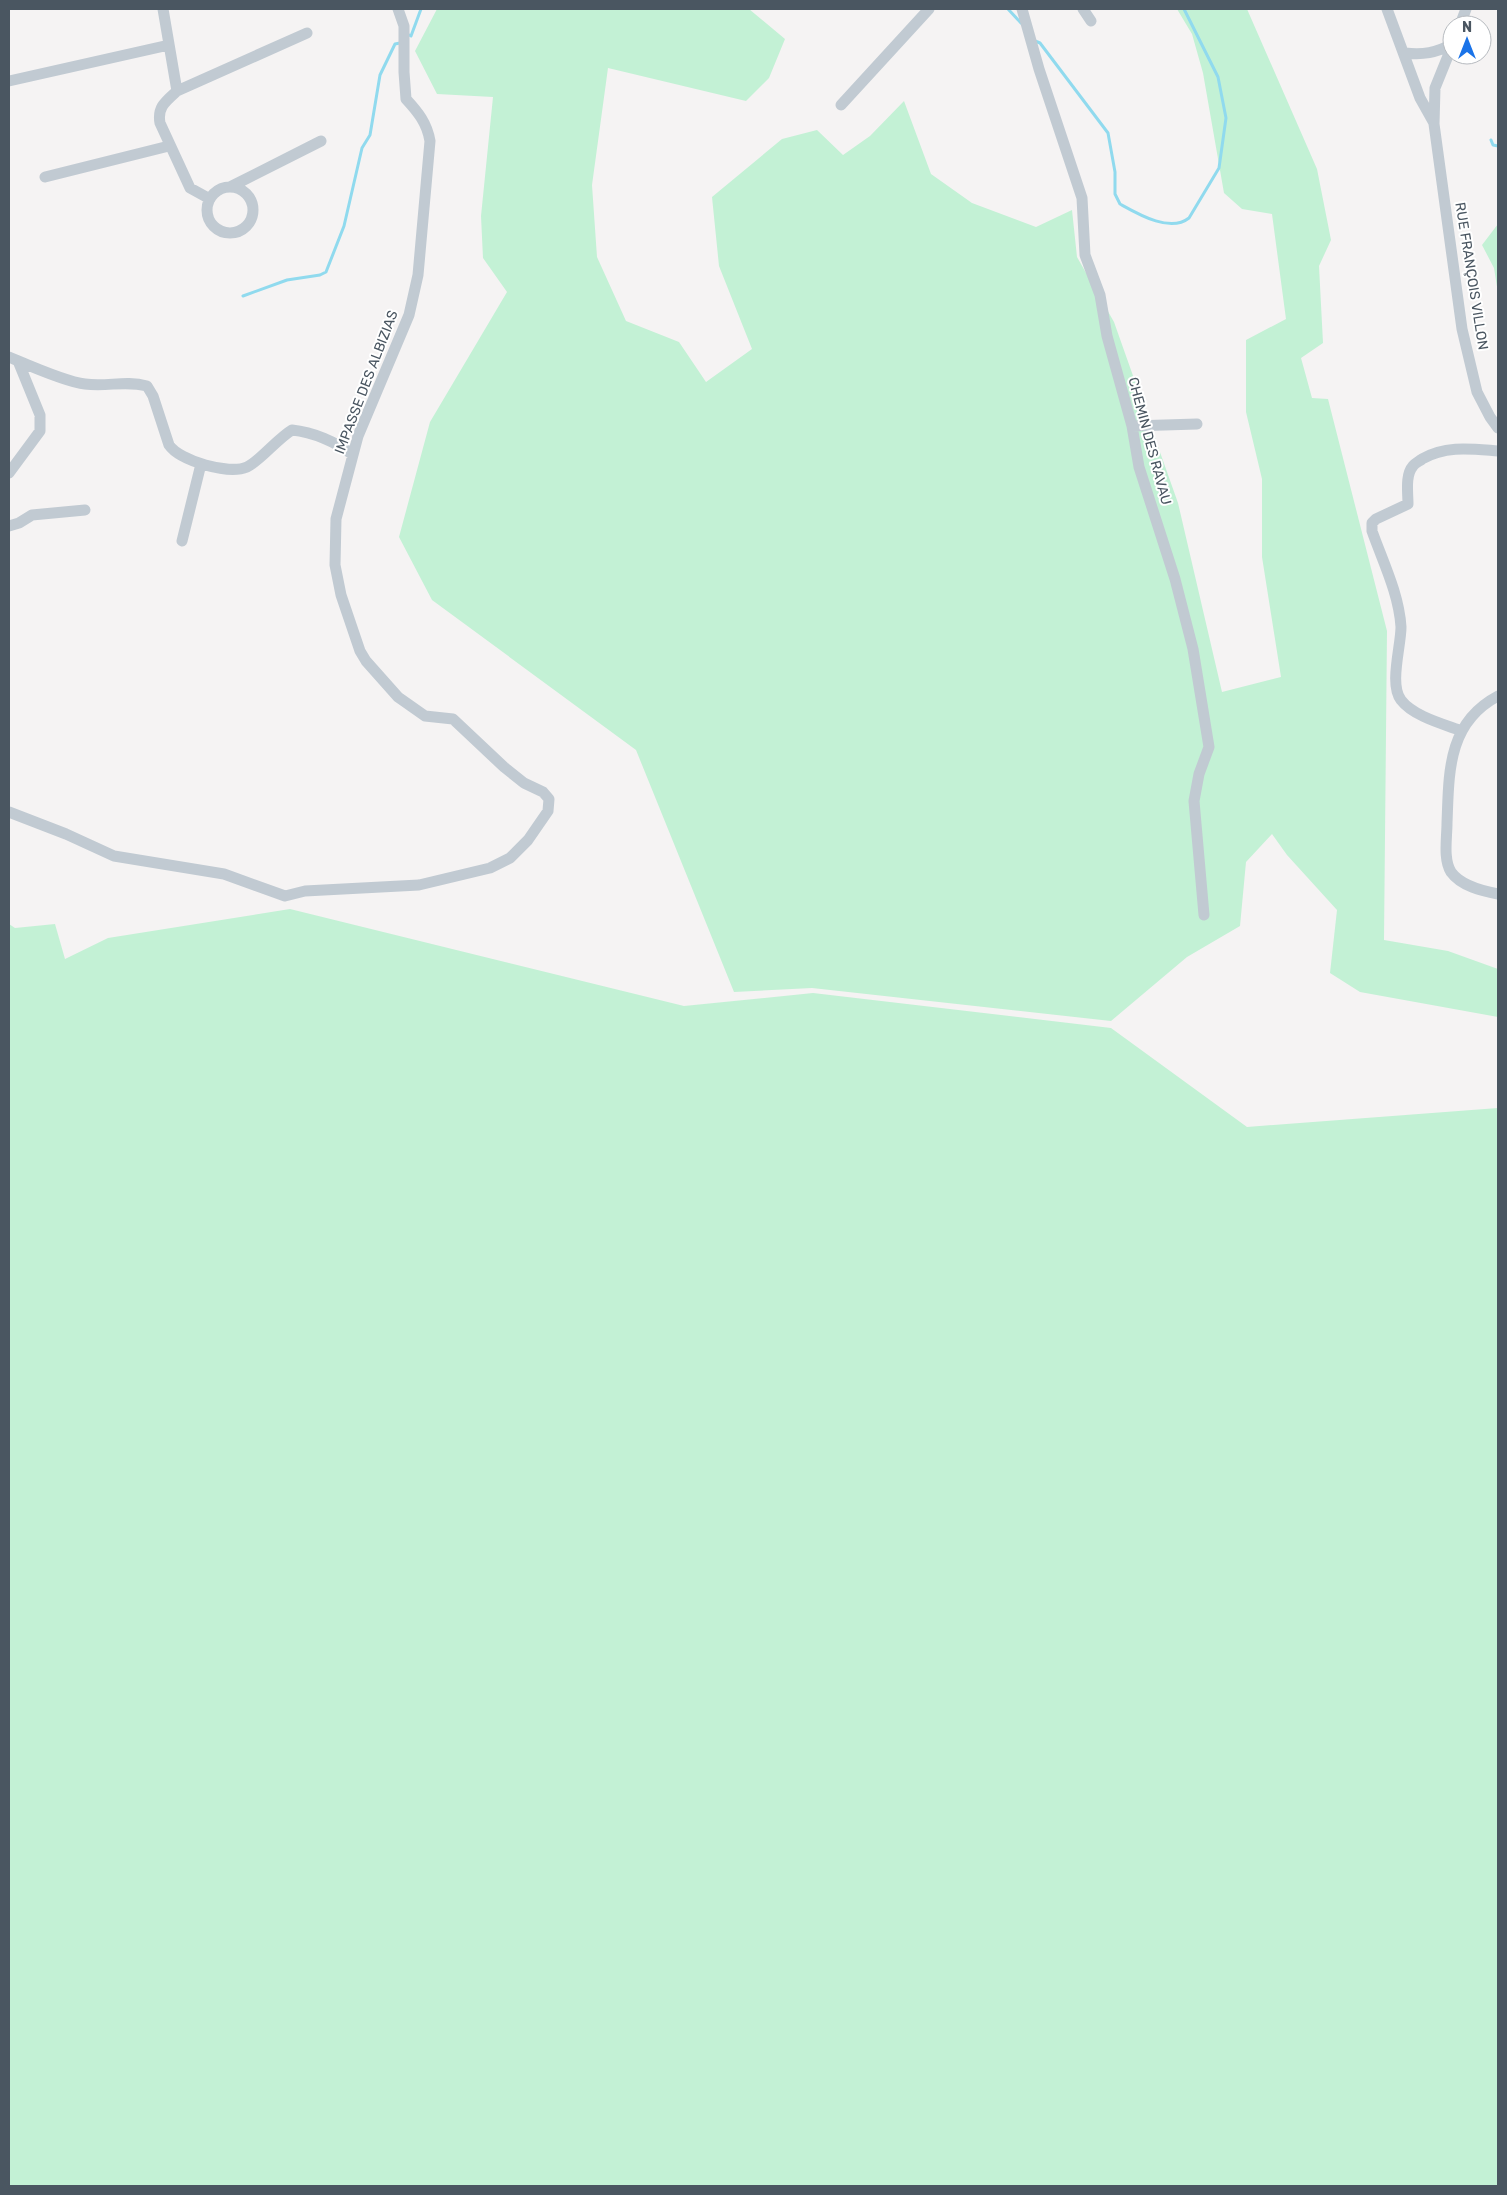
<svg xmlns="http://www.w3.org/2000/svg" width="1507" height="2195" font-family="Rubik,sans-serif">
<style>
.green{fill:#c3f1d5}
.lines{fill:none;stroke-linecap:round;stroke-linejoin:round}
.stream{stroke:#90daee;stroke-width:3}
.minor{stroke:#c1cad2;stroke-width:11}
.labels{text-anchor:middle;stroke-width:4;stroke-linejoin:round;paint-order:stroke}
.street-label{font-size:14px;fill:#4a5661;stroke:#fff}
</style>
<rect width="100%" height="100%" fill="#f5f3f3"/>
<path class="green" d="M437 9H749L785 39 769 78 746 101 608 68 592 185 597 257 626 321 679 342 706 382 752 349 719 266 712 197 782 139 817 130 843 155 870 136 904 101 931 174 972 203 1036 227 1072 210 1077 257 1114 322 1178 503 1222 692 1281 677 1262 557V479L1246 412V340L1286 319 1272 214 1242 209 1224 193 1203 73 1192 34 1177 9H1247L1317 169 1331 240 1319 266 1323 343 1301 358 1312 398 1328 399 1387 631 1384 940 1448 951 1498 969V1017L1360 992 1330 973 1337 910 1287 855 1272 834 1246 862 1240 926 1187 957 1111 1021 812 988 734 992 636 750 432 600 399 537 430 422 507 292 483 258 481 216 493 97 437 94 415 51Z
M1498 224V293L1494 268 1482 245Z
M290 909 684 1006 813 993 1111 1028 1247 1127 1498 1108V2186H9V924L15 928 55 924 65 959 108 938Z"/>
<g class="lines">
<path class="stream" d="M1008 9 1021 23
M407 34 411 36 421 9
M1035 41 1040 43 1108 133 1115 172V194L1120 204C1138 214 1170 233 1189 218L1219 168 1226 118 1218 77 1184 9
M1491 140 1493 145 1498 146
M243 296 287 280 320 275 326 272 344 226 362 148 370 135 380 75 395 44 400 43"/>
<path class="minor" d="M163 9 177 91C166 101 157 107 160 123L190 188 210 199
M1022 9 1039 69 1082 198 1085 255 1100 295 1107 336 1132 426 1139 467 1175 579 1193 649 1209 747 1199 774 1194 801 1204 915
M1083 9 1091 21
M1387 9 1420 98 1434 123
M1460 25 1466 9
M1452 46 1435 88 1434 124 1462 329 1477 392 1490 417 1498 428
M1405 53C1423 55 1436 53 1452 44
M9 81 169 45
M177 91 307 33
M841 105 929 9
M45 177 169 146
M230 187 321 141
M207 210a23 23 0 1 1 46 0a23 23 0 1 1-46 0Z
M9 357C28 365 66 382 85 384 108 387 125 380 147 386L153 396 169 445C180 461 229 475 247 467 260 461 277 439 292 430 313 432 336 442 353 455
M1132 426 1197 424
M9 473 40 431V415L18 361
M9 526 19 523 32 515 85 510
M182 541 201 464
M1498 696C1447 723 1449 773 1447 823 1447 838 1443 859 1451 872 1461 886 1482 891 1498 894
M1462 731C1443 724 1413 716 1401 700 1389 685 1401 646 1401 627 1399 594 1383 562 1372 531V523L1376 519 1408 504C1408 493 1405 475 1413 466 1415 463 1420 461 1422 459 1446 445 1472 449 1498 451
M9 812 66 834 114 856 224 874 285 896 305 891 419 885 490 868 510 858 528 840 548 811 549 799 543 792 524 783 504 767 453 719 425 716 398 697 366 661 360 651 341 595 335 565 336 519 358 436 409 315 418 275 430 141C427 123 418 112 406 99L404 72V26L398 9"/>
</g>
<g class="labels">
<g class="street-label">
<text transform="translate(1472 276) rotate(81)" y="5">RUE FRANÇOIS VILLON</text>
<text transform="translate(366 382) rotate(-69)" y="5">IMPASSE DES ALBIZIAS</text>
<text transform="translate(1150 441) rotate(75)" y="5">CHEMIN DES RAVAU</text>
</g>
</g>
<rect width="1507" height="2195" fill="none" stroke="#4a5661" stroke-width="20"/>
<g transform="translate(1467 40)"><circle r="24" fill="#ffffff" stroke="#b7bbc0"/>
<path d="M0-4L9 19L0 12L-9 19Z" fill="#1a73e8"/>
<text y="-8" font-size="14" font-weight="bold" text-anchor="middle" fill="#4a5661">N</text>
</g>
</svg>
